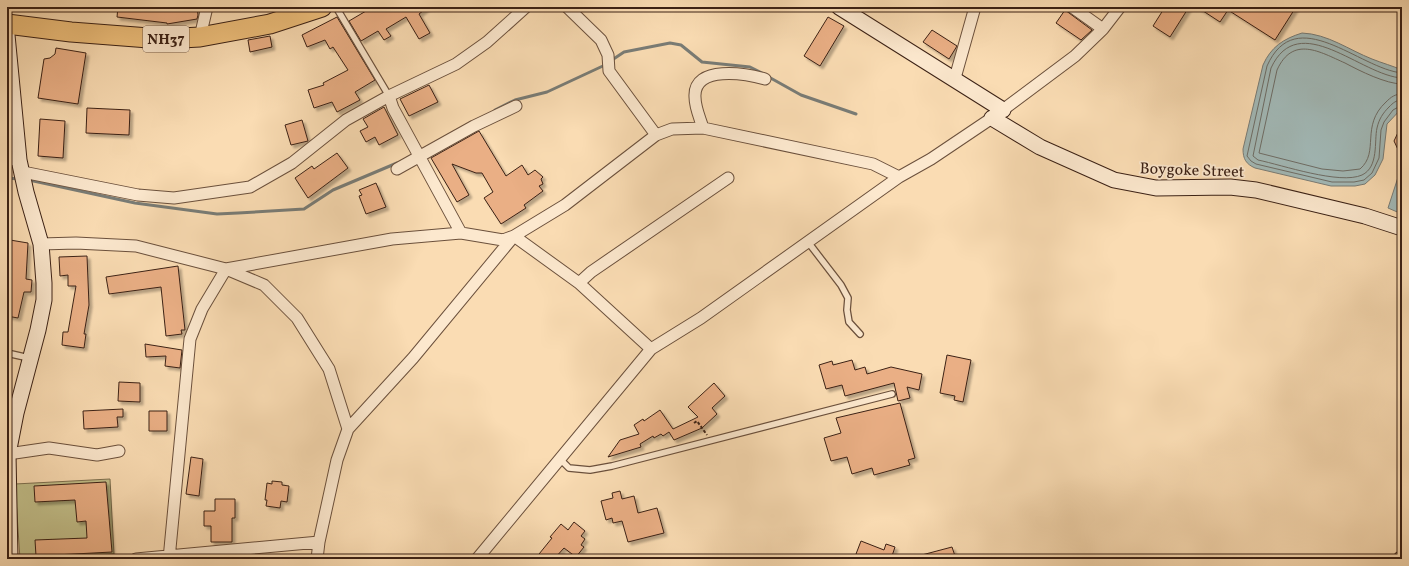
<svg xmlns="http://www.w3.org/2000/svg" width="1409" height="566" font-family="Vollkorn,serif">
<style>
.green{fill:#c2bf8a;stroke:#7e7050}
.water{fill:#a2b9b7;stroke:#797c76}
.lines{fill:none;stroke-linecap:round;stroke-linejoin:round}
.shore{stroke:#6e6d66;stroke-width:1}
.stream{stroke:#797c76;stroke-width:3}
.building{fill:#eaaf85;stroke:#3b2115;filter:url(#shadow)}
.lane-casing{stroke:#6b503c;stroke-width:8}
.street-casing{stroke:#6b503c;stroke-width:13}
.secondary-casing{stroke:#3b2115;stroke-width:17}
.highway-casing{stroke:#3b2115;stroke-width:21}
.path{stroke:#3b2115;stroke-width:2;stroke-dasharray:3 2;stroke-linecap:butt}
.lane{stroke:#fce8ce;stroke-width:5.5}
.street{stroke:#fce8ce;stroke-width:11}
.secondary{stroke:#fce8ce;stroke-width:15}
.highway{stroke:#edbe7a;stroke-width:19}
.labels{text-anchor:middle;stroke-width:3.5;stroke-linejoin:round;paint-order:stroke}
.shield{fill:#fce8ce;stroke:#755d4c;stroke-width:1}
.shield-label{font-size:15px;font-weight:bold;fill:#3b2115}
.street-label{font-size:16px;fill:#3b2115;stroke:#fce8ce}
</style>
<defs>
<filter id="shadow"><feDropShadow dx="3" dy="3" stdDeviation="1" flood-color="#0004"/></filter>
</defs>
<rect width="100%" height="100%" fill="#fadcb3"/>
<filter id="stains"><feTurbulence type="fractalNoise" baseFrequency=".005" numOctaves="4"/><feColorMatrix values="0 0 0 0 .2 0 0 0 0 .09 0 0 0 0 .02 0 0 0 .5 -.17"/></filter>
<radialGradient id="worn" r=".72"><stop offset=".6" stop-color="#630" stop-opacity="0"/><stop offset="1" stop-color="#630" stop-opacity=".3"/></radialGradient>
<path class="green" d="M110 479 114 554 20 559 15 484Z"/>
<path class="water" d="M1302 33C1328 34 1349 50 1372 59 1382 63 1393 66 1402 70V108L1387 124 1383 159 1375 175 1365 184 1355 186H1331L1255 168C1246 164 1243 159 1243 149L1263 65C1271 47 1283 39 1302 33Z
M1402 165V214L1388 208Z"/>
<g class="lines">
<path class="shore" d="M1402 73C1359 69 1296 1 1267 66L1247 156 1251 161 1256 164 1332 182H1354L1364 180 1372 173 1379 158 1381 130 1384 122 1393 110 1402 105
M1402 78C1361 76 1299 8 1271 68L1253 156 1258 160C1282 165 1340 185 1362 175 1379 167 1374 141 1377 128 1379 119 1383 113 1389 107 1393 103 1396 100 1402 100
M1402 84C1386 84 1360 71 1345 63 1320 52 1293 35 1277 70L1259 153 1322 169 1343 171 1360 169C1380 152 1360 126 1386 102 1391 97 1395 94 1402 94"/>
<path class="stream" d="M612 60 624 52 670 43 681 45 702 62 750 67 762 73
M767 76 801 95 856 114
M495 110 515 100 547 92 605 65
M7 178 19 179
M29 180 135 203 217 214 238 213 304 209 333 190 397 163"/>
</g>
<path class="building" d="M118 7H197L198 15 197 19 167 24V23L117 17Z
M363 7H428L419 14 430 33 419 39 406 17 386 29 391 36 384 40 378 31 361 41 349 21 366 11Z
M1165 7H1189L1170 37 1153 26Z
M1197 7H1296L1275 40 1228 10 1220 22Z
M1065 10 1092 30 1081 40 1056 23Z
M337 17 375 80 355 92 360 100 337 112 332 102 314 108 308 90 324 85 323 83 348 70 333 47 330 49 325 40 307 47 302 35Z
M828 17 844 26 820 66 804 56Z
M932 30 957 46 949 59 923 42Z
M270 36 272 47 250 52 248 40Z
M56 48 86 53 78 104 38 98 44 59 50 58 55 54Z
M429 85 438 102 409 116 400 99Z
M384 107 398 135 379 145 375 137 366 142 360 131 368 127 363 119Z
M87 108 130 110 129 135 86 133Z
M40 119 65 121 63 158 38 156Z
M302 120 308 141 291 145 285 125Z
M1402 124V158L1394 141Z
M479 131 506 176 522 165 528 175 535 170 543 177 541 179 543 184 539 186 543 191 524 205 526 208 501 224 484 198 493 192 482 173H476L452 164 469 195 457 202 431 158Z
M337 153 348 168 308 198 295 178 312 166 314 169Z
M376 183 386 207 366 214 359 196 362 195 359 190Z
M10 240 28 243 26 279 32 280 31 292H24L18 318 7 316V266Z
M87 256 89 305 84 334H86L84 348 62 345 63 332H68L76 286H68V275L60 276 59 257Z
M178 266 185 330H181L182 334 166 336 161 287 109 294 106 277Z
M145 344 182 350 180 368 165 366 166 356 146 357Z
M947 355 971 360 963 402 954 400 955 396 940 393Z
M852 360 855 370 865 367 867 374 891 367 922 374 919 390 907 387 910 398 898 401 894 383 845 396 842 385 826 389 819 365 832 361 833 365Z
M119 382 140 383V402L118 401Z
M714 383 725 396 712 408 717 414 702 428 674 440 669 432 663 436 661 434 654 438 653 436 640 444 641 447 608 457 620 440 639 434 634 425 643 419 644 421 660 410 673 429 698 417 688 407Z
M900 403 915 458 908 460 910 465 874 475 872 468 852 474 847 457 831 461 824 438 841 433 836 418Z
M123 409V417H117L118 427 84 429 83 411Z
M149 411H167V431H149Z
M191 457 203 459 199 496 186 494Z
M272 481 282 482V485L289 486 287 502 281 501 280 508 266 506 267 500H265L267 483 272 484Z
M106 482 112 552 36 556 35 540 87 538 86 521 77 522 75 500 35 502 34 486Z
M620 491 622 499 634 496 638 513 657 508 664 533 628 542 622 521 613 523 612 518 606 520 601 501 613 498 612 493Z
M215 499H235V518H232V542H211V526H204V511H215Z
M574 522 585 531 581 536 585 539 581 545 584 547 576 557 564 548 554 559H535L552 538 550 537 561 524 568 530Z
M861 541 884 550 886 544 895 547 891 559H860L861 556 856 554Z
M952 547 956 559H919L918 556Z"/>
<g class="lines">
<g class="lane-casing">
<path id="lane" d="M336 7 389 96
M808 242 841 285 848 298 847 310 849 322 860 334
M7 353 29 358
M560 459 569 468 590 470 612 466 892 394"/>
</g>
<g class="street-casing">
<path id="street" d="M567 7 601 40 608 55 609 71 656 135
M1072 7 1103 29
M200 37 207 7
M955 78 975 7
M389 96 393 108 461 233
M703 128C700 118 695 108 695 97 693 64 747 74 765 79
M7 159 19 160
M397 169 474 126 516 106
M23 172 138 195 174 198 250 187 292 163 346 120 389 96 456 64 487 42 526 7
M41 244 76 243 136 246 226 269 264 285 297 318 329 369 348 429
M579 283 591 272 728 178
M8 454 49 448 97 455 119 451
M136 559 319 542
M169 559 190 339 202 309 226 269 392 239 461 233 503 240 514 236 579 283 651 349
M317 559 319 542 337 460 348 429 413 358 514 236 565 205 656 135 672 129 703 128 873 164 899 177
M477 559 651 349 701 318 899 177 931 159 992 118 1075 56 1103 29 1120 7"/>
</g>
<g class="secondary-casing">
<path id="secondary" d="M839 7 1003 110
M7 35 19 160 26 192 41 244 44 283V300L38 330 16 413 8 454 10 559
M992 118 1040 147 1114 180 1156 188 1230 187 1256 190 1365 216 1402 228
M1401 559H1402"/>
</g>
<g class="highway-casing">
<path id="highway" d="M7 24 71 32 162 39 200 37 270 24 322 7"/>
</g>
<path class="path" d="M694 423 697 421 707 435"/>
<use href="#lane" class="lane"/>
<use href="#street" class="street"/>
<use href="#secondary" class="secondary"/>
<use href="#highway" class="highway"/>
</g>
<g class="labels">
<rect class="shield" x="143" y="26" width="46" height="26" rx="3"/>
<g class="shield-label">
<text x="166" y="44">NH37</text>
</g>
<g class="street-label">
<text transform="translate(1192 169) rotate(2)" y="6">Boygoke Street</text>
</g>
</g>
<rect width="1409" height="566" fill="none" stroke="#fadcb3" stroke-width="24"/>
<rect x="8" y="8" width="1393" height="550" fill="none" stroke="#3b2115" stroke-width="2"/>
<rect x="12" y="12" width="1385" height="542" fill="none" stroke="#3b2115"/>
<rect width="100%" height="100%" filter="url(#stains)"/>
<rect width="100%" height="100%" fill="url(#worn)"/>
</svg>
